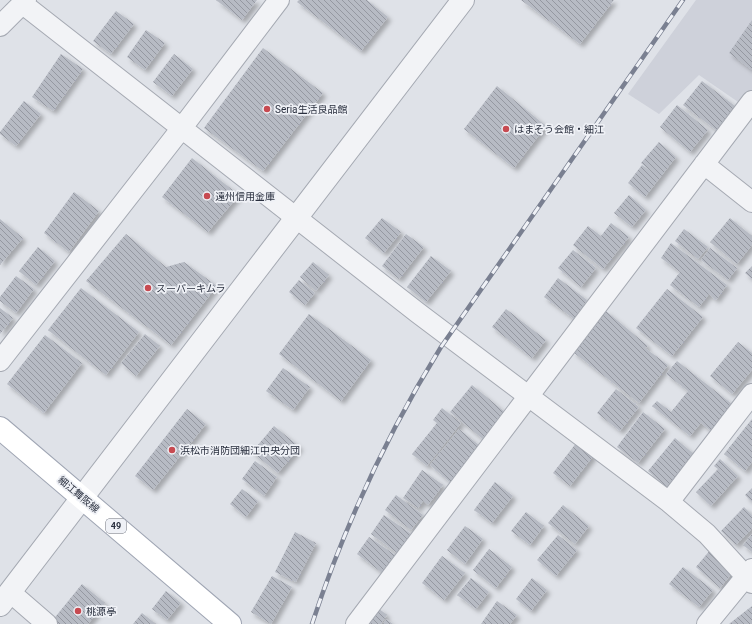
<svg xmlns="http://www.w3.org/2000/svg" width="752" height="624" font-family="Roboto,'Noto Sans JP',sans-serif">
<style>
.built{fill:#ced1da}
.building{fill:url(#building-back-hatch);filter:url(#shadow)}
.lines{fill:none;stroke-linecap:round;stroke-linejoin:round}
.minor-casing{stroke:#a5a9b2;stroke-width:22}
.tertiary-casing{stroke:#a5a9b2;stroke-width:24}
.primary-casing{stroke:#9fa5b3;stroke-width:24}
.minor{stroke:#f2f3f6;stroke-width:20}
.tertiary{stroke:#f2f3f6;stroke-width:22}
.primary{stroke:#fff;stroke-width:22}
.rail-casing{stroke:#7a8091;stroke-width:4.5}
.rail{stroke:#eff1f6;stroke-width:3;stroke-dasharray:9;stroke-linecap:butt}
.poi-dot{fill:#c74a51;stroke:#eff1f6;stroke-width:1.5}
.labels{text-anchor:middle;stroke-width:3.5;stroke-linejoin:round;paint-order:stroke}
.shield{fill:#eff1f6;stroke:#646975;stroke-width:1}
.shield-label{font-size:9px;font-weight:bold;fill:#292f3e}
.poi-label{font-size:10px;fill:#292f3e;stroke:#eff1f6;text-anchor:start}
.street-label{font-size:10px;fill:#292f3e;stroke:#eff1f6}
</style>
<defs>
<pattern id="building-back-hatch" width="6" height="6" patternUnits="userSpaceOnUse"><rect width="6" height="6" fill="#b7bbc4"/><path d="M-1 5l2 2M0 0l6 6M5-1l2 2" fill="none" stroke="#9598a1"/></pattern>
<filter id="shadow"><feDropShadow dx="3.5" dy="3.5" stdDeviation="2" flood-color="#0004"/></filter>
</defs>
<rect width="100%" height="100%" fill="#dfe2e8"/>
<path class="built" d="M696 0H752V90L741 104 699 75 659 114 628 94Z"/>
<path class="building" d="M216 0H257L242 20Z
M299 0H367L388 17 361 51 297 2Z
M521 0H614L580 44Z
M116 11 134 24 111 54 93 41Z
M752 20V70L729 53Z
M146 30 165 43 145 70 127 57Z
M263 48 323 93 263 171 204 128Z
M61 54 83 69 53 111 32 97Z
M174 54 193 69 172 96 153 82Z
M702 81 735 106 716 130 683 105Z
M497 86 546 126 514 168 464 129Z
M24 101 41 114 16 146 0 134V132Z
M677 105 708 130 690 152 660 127Z
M659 142 676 157 645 197 628 183 642 165 653 173 641 163Z
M192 158 239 195 208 232 162 197Z
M74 192 99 211 69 252 44 233Z
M629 195 646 210 632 227 614 213Z
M382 218 401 232 384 253 365 238Z
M730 218 752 236V245L737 264 710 242Z
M0 219 23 238 0 265Z
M611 223 629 237 603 269 573 245 588 226 601 236Z
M684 229 708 247 698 259 675 241Z
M126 234 166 267 184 262 217 286 171 345 86 281Z
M406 234 424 247 399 279 382 266Z
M671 243 727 285 716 300 709 294 699 307 670 285 680 272 661 258Z
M38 247 55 261 36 285 19 271Z
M710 248 737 268 728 280 701 260Z
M573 250 596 268 581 287 558 268Z
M431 256 451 271 426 302 407 287Z
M313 262 329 275 316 291 300 277Z
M752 266V279L745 273Z
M16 276 34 289 16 313 0 301V297Z
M558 278 587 300 574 319 544 297Z
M299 280 315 293 305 305 289 292Z
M81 288 139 332 106 375 48 330Z
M667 289 703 317 672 356 636 328Z
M0 308 13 318 0 334Z
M506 309 546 340 532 358 492 327Z
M606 311 648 346 645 348 668 365 639 403 573 352Z
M309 314 371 360 341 401 279 354Z
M145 334 160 346 136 376 121 363Z
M45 335 82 363 44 413 7 384Z
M738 342 752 353V370L732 394 710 376Z
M677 361 732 404 711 431 701 423 690 436 652 406 657 401 671 412 688 391 666 374Z
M283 368 310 387 293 410 266 391Z
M472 385 506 413 484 440 450 412Z
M616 389 639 407 620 431 597 413Z
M442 408 461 423 427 466 412 454 437 423 433 420Z
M187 409 206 424 153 490 135 476Z
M643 412 665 429 638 463 617 447Z
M752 419V462L745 471 724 454Z
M274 426 300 447 278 473 252 452Z
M459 429 480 446 451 483 430 465Z
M675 438 695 455 668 488 648 471Z
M577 442 594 455 570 486 553 473Z
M720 459 738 476 711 506 696 492 718 469 714 466Z
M255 461 277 477 264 496 242 479Z
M422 470 443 485 428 505 423 501 418 508 403 498Z
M495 482 513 496 492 523 474 510Z
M752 488V502L745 495Z
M242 489 258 501 246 517 230 504Z
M396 495 423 515 411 530 385 510Z
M563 505 589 526 575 544 548 523Z
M744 507 752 515V529L736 545 721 531Z
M526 512 544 526 530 545 511 531Z
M384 515 414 536 400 555 371 534Z
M465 526 483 539 465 564 447 550Z
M295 532 316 543 296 582 275 572Z
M752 534V552L743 545Z
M558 535 577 550 556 576 537 560Z
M369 537 398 557 385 575 357 554Z
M489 549 512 567 496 588 473 570Z
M711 549 735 570 720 588 696 567Z
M442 556 465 573 444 600 422 583Z
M683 567 713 590 699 607 669 584Z
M272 576 292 587 271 624 251 612Z
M471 578 489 592 476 609 457 595Z
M532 578 547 590 531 611 516 599Z
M82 584 105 603 88 624H56L52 621Z
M166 591 181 603 167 620 152 609Z
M497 601 517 615 510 624H481Z
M752 606V624H729Z
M378 608 387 615 381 624H364Z
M142 613 156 624H133Z
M386 619 393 624H383Z"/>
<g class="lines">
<g class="minor-casing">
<path id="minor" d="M23 4 418 313 669 502 707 534 752 583
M0 26 26 0
M704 164 752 202
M0 361 181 129 279 0
M669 502 752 394
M10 592 47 624
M356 624 752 101
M707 624 752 569"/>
</g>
<g class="tertiary-casing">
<path id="tertiary" d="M0 605C154 403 309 202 463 0"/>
</g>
<g class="primary-casing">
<path id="primary" d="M0 428 230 624"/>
</g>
<use href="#minor" class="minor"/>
<use href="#tertiary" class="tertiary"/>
<use href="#primary" class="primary"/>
<g class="rail-casing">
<path id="rail" d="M312 624C344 527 387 434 441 347L683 0"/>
</g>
<use href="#rail" class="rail"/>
</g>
<g class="poi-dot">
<circle cx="267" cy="109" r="4"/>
<circle cx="506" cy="129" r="4"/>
<circle cx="207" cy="196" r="4"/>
<circle cx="148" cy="288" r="4"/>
<circle cx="172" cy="450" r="4"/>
<circle cx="78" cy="611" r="4"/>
</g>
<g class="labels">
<rect class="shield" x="106" y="519" width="20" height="14" rx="3"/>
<g class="shield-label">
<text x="116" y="529">49</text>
</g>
<g class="poi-label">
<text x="275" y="113">Seria生活良品館</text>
<text x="514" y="133">はまそう会館・細江</text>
<text x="215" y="200">遠州信用金庫</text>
<text x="156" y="292">スーパーキムラ</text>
<text x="180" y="454">浜松市消防団細江中央分団</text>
<text x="86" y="615">桃源亭</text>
</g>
<g class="street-label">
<text transform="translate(79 494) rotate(40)" y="4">細江舞阪線</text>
</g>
</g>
</svg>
